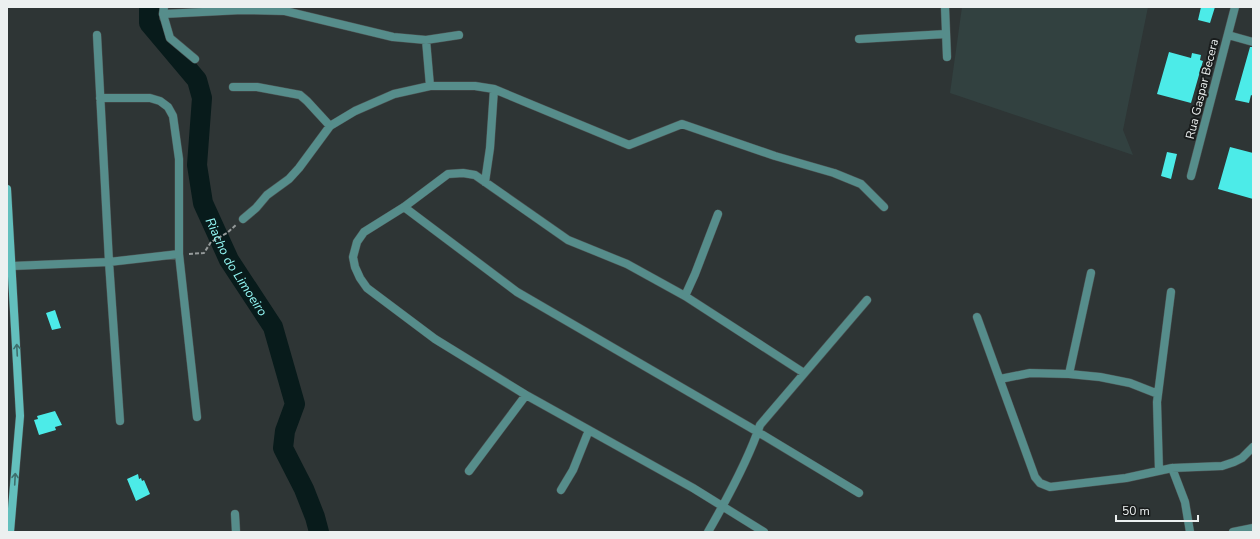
<svg xmlns="http://www.w3.org/2000/svg" width="1260" height="539" font-family="'Nunito Sans',sans-serif">
<style>
.built{fill:#324140}
.lines{fill:none;stroke-linecap:round;stroke-linejoin:round}
.river{stroke:#081b1b;stroke-width:20}
.building{fill:#4cebe8}
.minor-casing{stroke:#4c5353;stroke-width:9}
.secondary-casing{stroke:#4c5353;stroke-width:9}
.path{stroke:#959a9a;stroke-width:2;stroke-dasharray:4 2;stroke-linecap:butt}
.minor{stroke:#568d8b;stroke-width:8}
.secondary{stroke:#63bfbd;stroke-width:8}
.oneway{stroke:#3e6e6c}
.labels{text-anchor:middle;stroke-width:4;stroke-linejoin:round;paint-order:stroke}
.street-label{font-size:12px;fill:#ecf0f0;stroke:#191c1c}
.water-label{font-size:13px;font-style:italic;fill:#94f9f6;stroke:#191c1c}
</style>
<rect width="100%" height="100%" fill="#2e3535"/>
<path class="built" d="M962 7H1148L1123 130 1133 155 950 93Z"/>
<g class="lines">
<path class="river" id="s1" d="M149 7V23L197 80 202 98 197 165 203 203 229 260 273 327 295 404 285 431 283 448 304 489 315 517 319 532"/>
</g>
<path class="building" d="M1201 7H1215L1210 23 1198 20Z
M1250 47H1253V96L1251 95 1249 103 1235 100Z
M1169 52 1191 58 1192 53 1201 55 1200 60 1203 61 1191 103 1157 94Z
M1230 147 1253 153V199L1218 189Z
M1167 152 1177 154 1171 179 1161 176Z
M55 310 61 328 52 330 46 313Z
M55 411 62 425 55 427 56 430 39 435 34 420 38 419 37 416Z
M138 474 139 479 141 478 142 481 144 480 150 494 136 501 127 479Z"/>
<g class="lines">
<g class="minor-casing">
<path id="minor" d="M164 7 163 14 170 38 195 59
M945 7 947 57
M163 14 242 10 285 11 393 37 426 40 459 35
M97 35 109 262 120 421
M1228 35 1253 42
M859 39 946 34
M426 40 430 86
M233 87H257L300 95 307 101 330 126
M100 98H150L160 101 168 107 173 116 179 159V254L197 417
M1191 176 1235 7
M485 182 490 148 494 89
M404 207 517 292 758 432 859 493
M243 219 256 208 267 195 289 179 299 168 330 126 355 111 394 94 430 86H475L494 89 629 145 682 124 775 156 834 173 861 184 884 207
M12 266 109 262 179 254
M685 296 695 274 718 214
M977 317 1035 477 1040 483 1050 487 1126 478 1172 468 1222 466 1234 462 1242 458 1253 447
M1069 374 1091 273
M1000 379 1030 373 1069 374 1100 377 1130 383 1158 394
M1172 468 1185 502 1190 532
M469 471 526 395
M1159 471 1157 402 1171 292
M561 490 573 470 589 430
M235 514 236 532
M708 532C727 499 748 461 760 425L867 300
M764 532 693 488 526 395 435 339 367 288 360 278 355 267 353 257 357 242 364 232 404 207 448 174 463 173 475 175 568 240 627 264 685 296 804 373
M1233 532 1253 528"/>
</g>
<g class="secondary-casing">
<path id="secondary" d="M7 189 20 416 10 532"/>
</g>
<path class="path" d="M189 254 204 253 211 242 227 233 237 224"/>
<use href="#minor" class="minor"/>
<use href="#secondary" class="secondary"/>
</g>
<defs><path id="oneway-shaft" d="M-6 0H5M1.5-3L5.5 0L1.5 3" fill="none" stroke-width="1.6" stroke-linecap="round" stroke-linejoin="round"/></defs>
<g class="oneway">
<use href="#oneway-shaft" transform="translate(17 350) rotate(-93)"/>
<use href="#oneway-shaft" transform="translate(15 479) rotate(-87)"/>
</g>
<g class="labels">
<g class="street-label">
<text transform="translate(1202 89) rotate(-76)" y="4">Rua Gaspar Becera</text>
</g>
<g class="water-label">
<text dy="5" stroke="none"><textPath href="#s1" startOffset="287">Riacho do Limoeiro</textPath></text>
</g>
</g>
<rect width="1260" height="539" fill="none" stroke="#ecf0f0" stroke-width="16"/>
<path d="M1116 515v6h82v-6" fill="none" stroke="#ecf0f0" stroke-width="2"/>
<text x="1122" y="515" font-size="12" fill="#ecf0f0" stroke="#191c1c" stroke-width="3" paint-order="stroke">50 m</text>
</svg>
